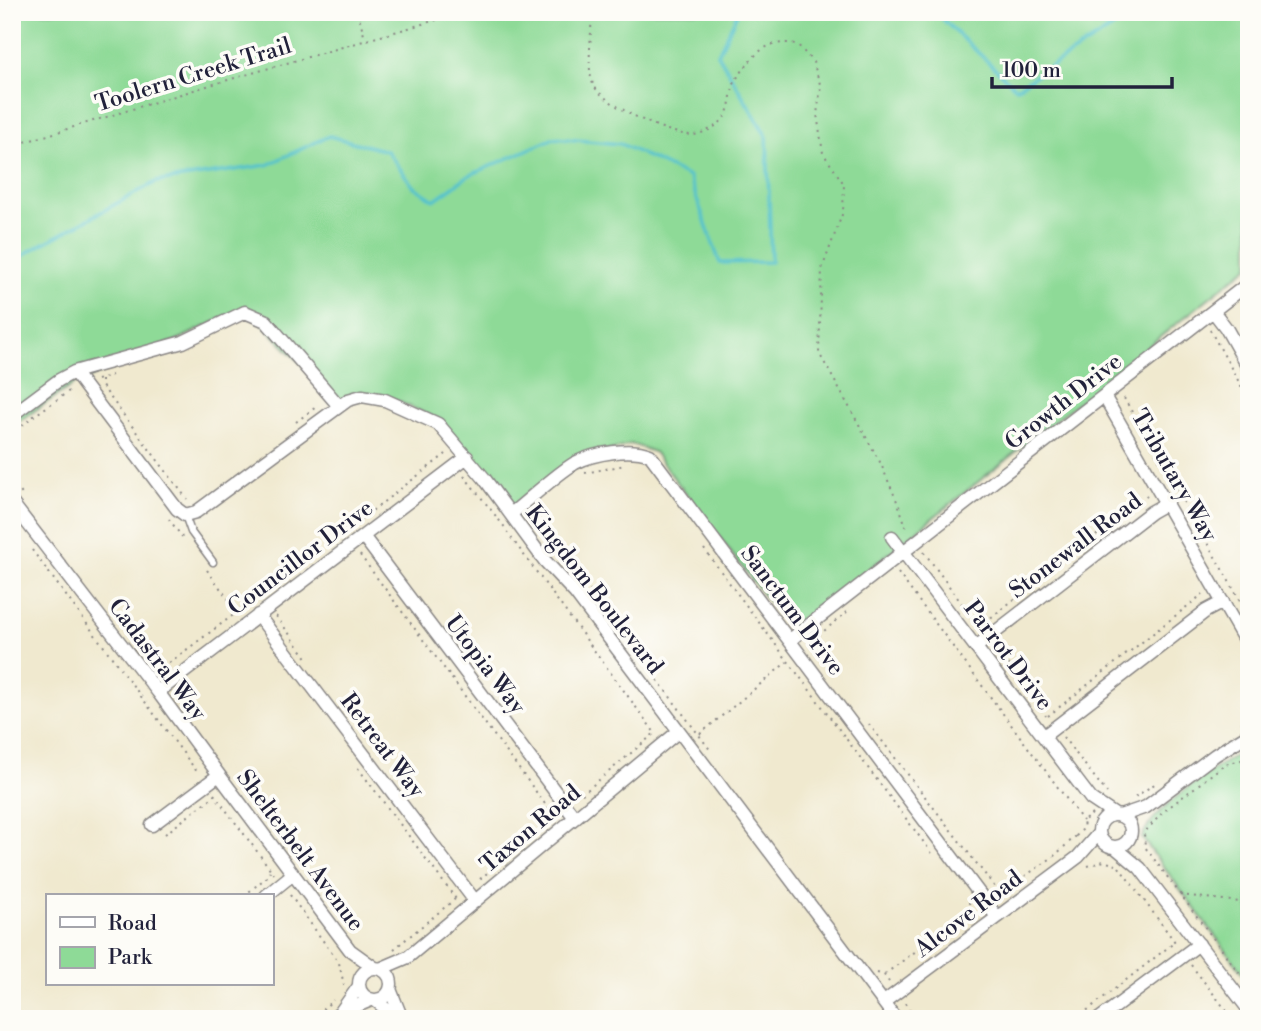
<svg xmlns="http://www.w3.org/2000/svg" width="1261" height="1031" font-family="'Libre Bodoni',serif">
<style>
.green{fill:#8eda97;stroke:#587e69;stroke-width:2}
.lines{fill:none;stroke-linecap:round;stroke-linejoin:round}
.stream{stroke:#55c2cc;stroke-width:3.5}
.lane-casing{stroke:#898685;stroke-width:9}
.street-casing{stroke:#898685;stroke-width:15}
.path{stroke:#898685;stroke-width:2;stroke-dasharray:2 5;stroke-linecap:butt}
.lane{stroke:#fff;stroke-width:6}
.street{stroke:#fff;stroke-width:12}
.labels{text-anchor:middle;stroke-width:7;stroke-linejoin:round;paint-order:stroke}
.street-label{font-size:23px;fill:#22223b;stroke:#fdfcf7}
</style>
<rect width="100%" height="100%" fill="#fdfcf7"/>
<filter id="ink" filterUnits="userSpaceOnUse"><feTurbulence type="fractalNoise" baseFrequency=".0143" numOctaves="2"/><feDisplacementMap in="SourceGraphic" scale="14" xChannelSelector="R" yChannelSelector="G"/><feConvolveMatrix kernelMatrix="1 2 1 2 8 2 1 2 1" color-interpolation-filters="sRGB"/></filter>
<filter id="wash" filterUnits="userSpaceOnUse"><feTurbulence type="fractalNoise" baseFrequency=".00686" numOctaves="4" result="noise"/><feDisplacementMap in="SourceGraphic" scale="28" xChannelSelector="R" yChannelSelector="G"/><feGaussianBlur stdDeviation="1.57" result="paint"/><feColorMatrix in="noise" values="0 0 0 0 0 0 0 0 0 0 0 0 0 0 0 0 0 1.4 0 .05"/><feComposite in="paint" operator="in"/></filter>
<g filter="url(#wash)">
<rect width="100%" height="100%" fill="#f0e9cf"/>
<path class="green" d="M12 12H1249V266L791 631 654 452 632 444 577 460 515 508 495 482 440 420 386 396 340 402 245 307 182 338 74 384 12 426Z
M1249 747V974L1245 976 1142 838C1151 808 1221 764 1249 747Z"/>
<g class="lines">
<path class="stream" d="M938 12 942 19 1016 88 1128 18 1130 12
M12 265 28 252 156 182 267 165 329 136 387 151 413 186 434 200 468 176 554 138 621 144 689 177 720 263 771 262 767 137 718 54 738 12"/>
</g>
</g>
<g filter="url(#ink)">
<g class="lines">
<g class="lane-casing">
<path id="lane" d="M185 515 191 532 213 562"/>
</g>
<g class="street-casing">
<path id="street" d="M1213 311 1226 328 1249 369
M74 372 177 509 185 515 196 512 348 400 362 396 385 400 438 424 484 478 545 561 575 593 896 1019
M1104 396 1249 648
M12 415 59 380 74 372 183 342 245 312 266 321 339 406
M12 503 158 692 219 775 152 825
M511 514C530 499 555 475 575 463 594 453 631 447 650 455L997 917
M363 536 575 818
M892 537 1091 799 1115 815
M258 615 475 901
M790 640 1249 283
M976 647 1151 512 1167 503
M158 692 467 457
M1044 736 1206 611 1223 602
M219 775 350 950 375 968
M1099 831a16 16 0 1 1 32 0a16 16 0 1 1-32 0Z
M1120 816 1146 807 1215 755 1249 734
M1116 848 1140 868 1249 1010
M266 896 293 874
M359 984a16 16 0 1 1 32 0a16 16 0 1 1-32 0Z
M380 969 408 957 679 731
M390 989 402 1019
M375 1000 398 1019
M884 1002 1078 857 1099 833
M340 1013 371 1000
M333 1019 340 1013 359 986
M1099 1019 1199 944"/>
</g>
<path class="path" d="M358 12 365 39
M591 12C593 33 585 70 594 86 606 106 670 136 693 135 701 134 710 130 717 125 733 113 728 98 735 82 736 78 741 73 744 69 759 48 771 40 797 44L813 62 821 87 817 114 823 153 844 184 843 212 822 269 819 353 880 462 899 506 908 532
M12 146 207 86 464 12
M1210 330 1249 400
M97 380 112 375
M101 380V385L187 499
M1124 398 1249 616
M296 422 316 407
M12 435 31 418 72 389
M585 473 625 465
M464 476 507 530
M12 481 24 497
M531 512 711 751
M169 519 182 537
M507 532 655 733 580 796
M339 536 446 454
M704 549 934 856
M32 550 198 773
M924 552 979 627
M360 555 554 816 558 814
M207 570 237 611 339 536
M898 573 1083 821
M276 616 308 659
M980 626 1147 496
M808 644 847 612
M996 647 1046 716
M1245 661 1249 667
M158 671 236 613
M1048 716 1203 594
M1241 723 1249 718
M869 724 1001 895
M700 734 787 662
M1063 737 1107 793
M1249 758 1225 764 1163 812 1144 833 1145 847 1249 986
M358 768 456 899 458 897
M214 794 274 874
M1135 797 1156 783
M165 834 214 796
M1076 836 1084 828 1083 821 1092 814
M1088 866 1104 861 1116 865
M480 879 554 817
M290 895 339 963 344 985
M1180 895 1249 903
M244 896 269 875 270 870
M996 896 1053 857 1076 836 1077 839
M969 902 970 911
M394 949 455 899
M1191 965 1233 1019
M877 973 884 975 889 982
M885 974 970 911
M905 1003 917 1019
M364 1017 376 1018
M312 1019 333 1000
M1076 1019 1175 942 1119 867"/>
<use href="#lane" class="lane"/>
<use href="#street" class="street"/>
</g>
</g>
<g class="labels">
<g class="street-label">
<text transform="translate(193 74) rotate(-17)" y="8">Toolern Creek Trail</text>
<text transform="translate(1063 401) rotate(-38)" y="8">Growth Drive</text>
<text transform="translate(1175 475) rotate(60)" y="8">Tributary Way</text>
<text transform="translate(1075 545) rotate(-37)" y="8">Stonewall Road</text>
<text transform="translate(300 557) rotate(-37)" y="8">Councillor Drive</text>
<text transform="translate(595 589) rotate(52)" y="8">Kingdom Boulevard</text>
<text transform="translate(793 610) rotate(53)" y="8">Sanctum Drive</text>
<text transform="translate(1009 655) rotate(53)" y="8">Parrot Drive</text>
<text transform="translate(158 659) rotate(53)" y="8">Cadastral Way</text>
<text transform="translate(486 664) rotate(53)" y="8">Utopia Way</text>
<text transform="translate(383 745) rotate(53)" y="8">Retreat Way</text>
<text transform="translate(530 828) rotate(-40)" y="8">Taxon Road</text>
<text transform="translate(301 850) rotate(53)" y="8">Shelterbelt Avenue</text>
<text transform="translate(968 913) rotate(-37)" y="8">Alcove Road</text>
</g>
</g>
<rect width="1261" height="1031" fill="none" stroke="#fdfcf7" stroke-width="42"/>
<rect x="46" y="894" width="228" height="91" fill="#fdfcf7" stroke="#a5a5ac" stroke-width="2"/>
<rect x="60" y="917" width="35" height="10" fill="#ffffff" stroke="#a5a5ac" stroke-width="2"/>
<text x="108" y="930" font-size="21" fill="#22223b">Road</text>
<rect x="60" y="947" width="35" height="21" fill="#8eda97" stroke="#a5a5ac" stroke-width="2"/>
<text x="108" y="964" font-size="21" fill="#22223b">Park</text>
<path d="M992 77v10h180v-10" fill="none" stroke="#22223b" stroke-width="3.5"/>
<text x="1002" y="77" font-size="21" fill="#22223b" stroke="#fdfcf7" stroke-width="5" paint-order="stroke">100 m</text>
</svg>
